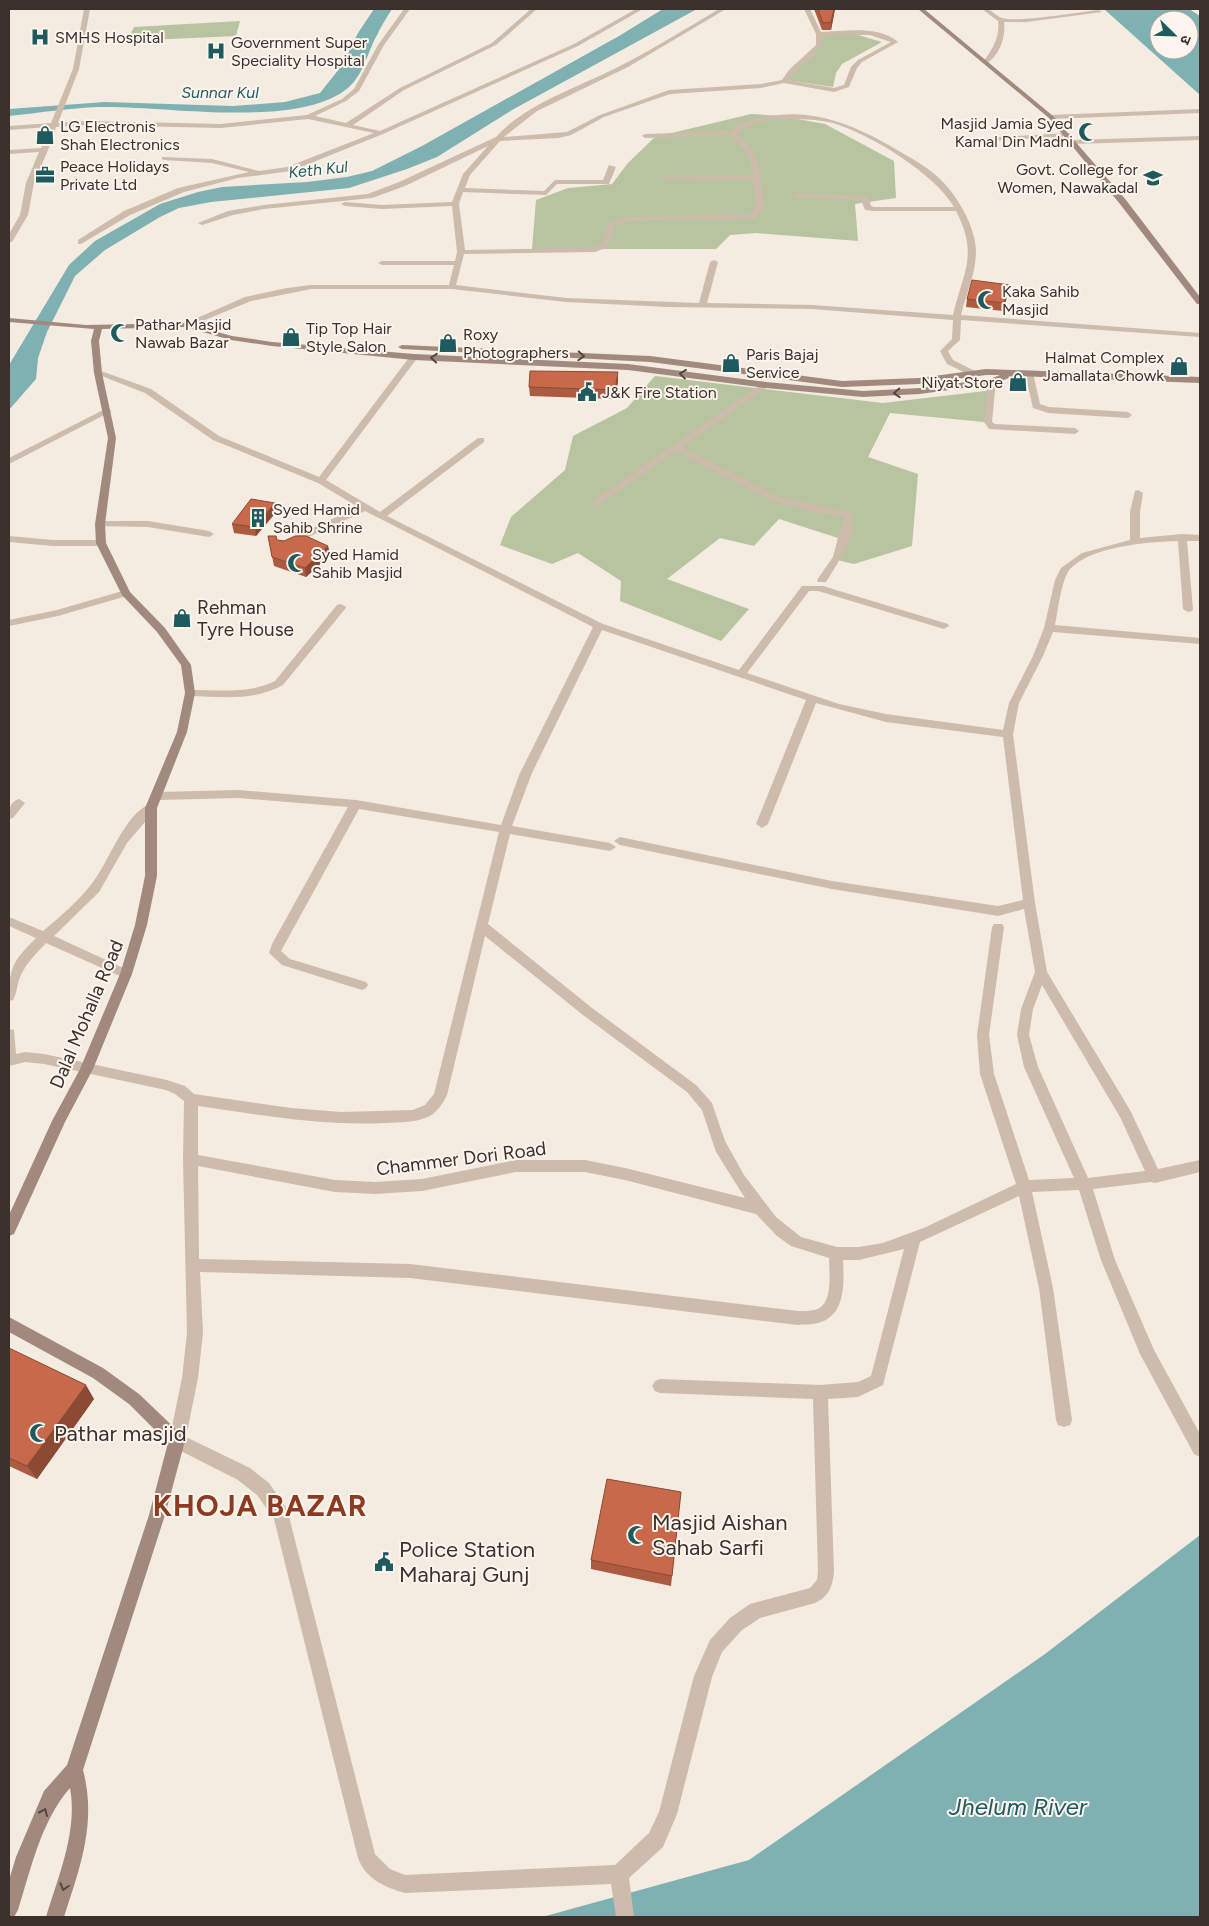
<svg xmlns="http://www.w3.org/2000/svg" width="1209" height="1926" font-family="Figtree,'Noto Sans Devanagari',sans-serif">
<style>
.green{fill:#b8c4a0}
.water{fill:#7fb0b2;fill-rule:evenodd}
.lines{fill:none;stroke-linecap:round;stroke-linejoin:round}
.street{fill:#cdbbac;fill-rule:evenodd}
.secondary{fill:#a18a7d;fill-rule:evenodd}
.wall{fill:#ac5a40}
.shaded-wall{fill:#8c4a34}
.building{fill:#c8694b;stroke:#8c4a34}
.oneway{stroke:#544640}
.labels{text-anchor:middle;stroke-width:4;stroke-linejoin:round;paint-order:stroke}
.far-poi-label{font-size:16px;fill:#3b302b;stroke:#fbf5ee;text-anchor:start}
.far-water-label{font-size:16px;font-style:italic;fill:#1f5a5e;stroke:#fbf5ee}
.poi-label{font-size:19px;fill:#3b302b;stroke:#fbf5ee;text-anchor:start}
.street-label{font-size:19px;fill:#3b302b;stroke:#fbf5ee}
.near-poi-label{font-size:22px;fill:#3b302b;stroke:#fbf5ee;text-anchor:start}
.near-water-label{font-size:24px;font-style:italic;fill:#1f5a5e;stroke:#fbf5ee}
.near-district-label{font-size:29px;font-weight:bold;letter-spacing:1px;fill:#8c3b22;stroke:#fbf5ee}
</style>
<rect width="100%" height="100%" fill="#f4ebe1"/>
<path class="green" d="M240 21 236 36 127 41 134 27Z
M822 34 858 35 882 42 842 64 836 73 833 87 787 80 821 44Z
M751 114 781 116 825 124 894 161 896 198 855 204 858 241 756 233 730 235 716 249H532L536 200 568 188 612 184 628 163 655 137Z
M655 376 883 403 994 390 984 422 890 413 868 457 918 474 912 546 854 564 833 559 838 538 779 519 754 546 720 538 667 579 749 609 721 641 620 601 621 581 578 553 552 564 500 545 511 517 565 470 573 436 627 408Z"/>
<path class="water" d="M374 9H392C387 17 381 26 377 35 367 53 364 74 348 88 297 130 165 105 99 107 69 108 39 113 9 116V109L105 102 233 106 285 102 320 93 343 64 358 33Z
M663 9H697L512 110 437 157 407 169 349 188 211 202 179 208 160 217 105 250 75 276 47 332 38 358 36 379 9 410V365L69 265 95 241 160 204 198 192 222 187 307 182 347 177 372 171 422 146 619 36Z
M1104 9H1189L1200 16V95ZM1159 20H1189V50H1159Z
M1200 1535V1917H542L749 1860 1045 1654Z"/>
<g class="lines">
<path class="street" d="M84 9H90L79 69 58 123 87 121 221 124 307 115 342 99 354 89 378 45 404 9H410L384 45 359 91 346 101 315 116 346 123 400 88 492 43 531 9H537L496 45 404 90 353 125 380 131 574 44 636 9H643L578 46 383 134 291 171 238 178 184 192 130 215 81 244H78V240L124 211 178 188 249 172 212 163 164 160 162 159V157L212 159 259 171 287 167 374 133 308 119 221 128 87 125 56 127 48 150 34 183 28 215 12 242H9V234L20 215 26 183 39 152 9 154V150L41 148 49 127 9 130V126L51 123 73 69Z
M719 9H726L628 67 537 111 504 137 567 132 600 115 669 90 761 84 782 80 789 70 816 45V34L804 9H810L821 32C845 31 879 25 898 42L862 62 857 68 849 87 834 92 784 83 761 88 670 94 604 117 571 135 559 138 500 141 470 175 465 188 544 191 555 180H603L609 165 616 167 609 184H557L546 195 463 192 459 204 465 250 594 248 602 244 609 223 627 217 749 215 756 206 753 180 665 179 661 177 665 175 753 176C749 147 745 155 732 135L645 138 642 136 645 134 732 131C738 121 755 119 766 117 815 107 858 127 899 151 914 160 931 169 943 182 957 197 969 217 974 237 981 264 967 289 961 315L1200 333V337L961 320 960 340 948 351 953 360 975 371V375L972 376 947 364 940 351 952 339 953 320 812 309 668 307 566 302 452 289H311L251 301 188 327 181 325 245 297 287 288 311 285H449L454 265H382L378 263 382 261H455L457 252 452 206 382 209 345 206 341 204 345 202 382 205 452 202 463 174 488 146 405 186 372 198 264 209 233 215 202 225 198 223 228 211 264 205 368 194 399 182 496 137C526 103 582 86 622 65 655 48 687 28 719 9ZM837 35H870L891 42 858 60 851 67 844 85 834 88 788 80C797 67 826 52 822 36ZM783 119C800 119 817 119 833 123 871 135 933 172 954 207H874L871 206 869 198 863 196 797 193 793 195 797 197 861 200 865 210 874 211H956C979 255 963 272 953 315L812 305 707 303 718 262 714 260 710 262 699 303 566 298 456 285 464 254 595 252 608 247 615 226 628 221 754 219 764 206C759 174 764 159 738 135V131L757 122Z
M982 9C992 8 994 15 1002 18 1017 23 1080 12 1099 10L1102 12 1026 22H1004C1006 36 1000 55 987 63L984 61C993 48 1000 37 998 21Z
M1200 109V113L1051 119 1048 117 1051 115Z
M1069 133 1070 134 1067 136 964 143 961 141 964 139Z
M1200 136V140L1074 144 1071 142 1074 140Z
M414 354 418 357 326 480 380 512 478 438H484V442L387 516 603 624 739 670 802 586H823L948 624 949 626 944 629 818 591H809L747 673 839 704 886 714 1003 730 1009 703 1033 656 1044 628 1055 580 1061 568 1082 553 1130 540V512L1135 491 1138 490 1143 493 1140 512V538L1182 534 1200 535V541H1187L1193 609 1192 611 1188 612 1183 609 1178 541C1147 542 1092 546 1070 569 1061 580 1058 611 1055 625L1200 638V644L1053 632 1043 656 1019 703 1013 734 1035 903 1047 972 1130 1110 1158 1169 1200 1160V1172L1155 1183 1151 1182 1093 1189 1115 1260 1154 1350 1200 1434V1457L1194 1454 1140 1354 1101 1260 1079 1190 1032 1192 1053 1288 1072 1420 1070 1425 1064 1427 1058 1425 1056 1420 1039 1288 1019 1196 920 1242 883 1385 858 1397 828 1399 834 1571C833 1585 829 1597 815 1603L760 1618 742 1630 722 1652 712 1677 677 1814 663 1847 629 1878 634 1917H616L611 1884 405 1893C384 1887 366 1879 358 1858L274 1519 257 1495 238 1480 171 1446 169 1441 182 1378 187 1333 183 1159 184 1101 175 1094 166 1090 44 1064 25 1062 9 1066V1029L14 1030 16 1054 25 1052 44 1054 167 1080 185 1086 194 1094 291 1108 341 1112 413 1110 425 1105 434 1094 499 832 359 809 281 951 290 959 366 982 368 985 366 988 362 990 282 965 269 953 272 944 348 807 239 798 158 800 152 796 158 792 239 790 356 800 501 825 520 773 593 627 365 511 291 545H285V541L358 507 318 483 213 440 145 393 94 373 101 371 151 389 219 436 319 477 411 355ZM602 630 806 700 756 824 762 828 768 824 816 703 886 722 1003 737 1023 900 998 906 832 881 620 837 614 841 620 845 832 889 998 916 1024 909 1035 972 1021 1009 1017 1035 1024 1067 1074 1178 1029 1180 994 1074 989 1035 1004 927 1002 924H994L992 927 977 1035 980 1074 1016 1184 926 1227 883 1243 859 1247H837L801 1237 776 1217 744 1175 725 1141 712 1103 696 1085 592 1008 488 924 510 834 610 851 616 847 610 843 512 826 532 773ZM485 936 583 1015 687 1092 702 1110 716 1152 745 1198 625 1168 585 1160H516L422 1179 375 1182 335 1180 198 1155V1106C260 1115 322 1126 385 1123 400 1122 416 1123 430 1116 438 1111 443 1103 447 1095ZM1042 985 1120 1117 1145 1171 1088 1178 1038 1067 1029 1035 1033 1009ZM198 1166 335 1192 375 1194 422 1191 516 1172H585L625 1180 756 1214 777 1236 791 1246 829 1258C829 1273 834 1305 815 1310 809 1311 803 1311 798 1311L410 1264 199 1259ZM904 1249 871 1376 858 1382 820 1385 660 1379 655 1381 652 1386 655 1391 660 1393 813 1399 818 1571 817 1580 810 1588 750 1604 730 1618 710 1640 694 1676 659 1812 649 1833 615 1865 405 1875 390 1869 375 1854 287 1509 269 1483 250 1468 186 1437 198 1378 203 1333 200 1272 410 1278 798 1325C804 1324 811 1325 818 1323 846 1316 844 1283 843 1260H859Z
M1029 370 1033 373 1040 404 1049 407 1128 412 1132 415 1128 418 1048 413 1033 408 1025 373Z
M992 378 996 381 992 422 995 424 1075 428 1079 431 1075 434 989 429 984 422 988 381Z
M763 383 770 385 682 447 776 496 851 513C860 530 835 568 826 582H818L817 580 833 557 844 517 810 511 770 500 676 451 599 505H593V501Z
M105 409 112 411 9 464V458Z
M100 521H148L209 531 214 534 209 537 148 527 97 526 95 524Z
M9 536 53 540H101L106 543 101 546H53L9 542Z
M126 590 130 591V595L58 616 9 626V620L57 610Z
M341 604 346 607 345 609 283 685C255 701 221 697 190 696L185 693 190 690C218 690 250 694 275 681L337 605Z
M19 799 25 803 13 818 9 819C9 810 9 802 19 799Z
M151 804 157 808 127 843 99 892 54 936 130 971 132 974 130 977H122L46 943C36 954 24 965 19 980 17 986 17 993 13 1000L9 1001C9 968 12 962 36 938L9 926V917L43 931C60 917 76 903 90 886 107 867 125 811 151 804Z"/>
<path class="secondary" d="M918 9H924L1053 116 1126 200 1200 297V304H1197L1120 204 1049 118Z
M9 318 86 325 185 323 232 336 272 342 414 354 628 364 766 382 863 391 920 388 990 379 1000 375H986L919 384 842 387 650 362 402 349 398 347 402 345 650 356 842 381 919 378 986 369 1200 377V383L1015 376 992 384 920 394 863 397 766 388 628 370 414 360 272 346 231 340 185 327 102 329 99 341 102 373 116 438 105 524 106 543 130 592 165 628 191 665 195 693 187 732 157 808V876L147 925 132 974 93 1069 65 1122 14 1234 9 1236V1215L52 1121 80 1069 120 974 135 925 145 876V808L177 732 185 693 181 665 157 632 122 595 96 543 95 524 108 438 94 373 91 341 94 329 9 322Z
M9 1317 103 1368 139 1394 183 1436 185 1441 165 1515 83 1770C97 1823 80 1867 64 1917H46C58 1877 78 1831 70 1788 41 1821 31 1869 18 1910L14 1917H9V1880L16 1857 44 1791 67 1765 149 1515 168 1443 129 1404 93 1378 9 1332Z"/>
</g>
<path class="wall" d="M814 9H835L831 30H822Z
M1010 285 1003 311 966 307 967 299Z
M618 372V381L615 399 530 396 529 387Z
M275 503 277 511 256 536 234 533 232 524Z
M268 536 277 540 328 546 330 555 306 577 274 566Z
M9 1348 94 1399 37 1479 9 1466Z
M681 1492 671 1586 591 1569V1560Z"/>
<path class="shaded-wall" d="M834 9H835L831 30V22Z
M1010 285 1008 293 1003 311 1004 303Z
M618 372V381L615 399V390Z
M275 503 277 511 256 536 255 527Z
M328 546 330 555 306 577 305 568Z
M86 1385 94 1399 37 1479 27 1466Z"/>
<path class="building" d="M818 9H834L831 22 823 23Z
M972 280 1010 285 1004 303 967 299Z
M530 371 618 372 615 390 529 387Z
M251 499 275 503 255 527 232 524Z
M268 536H276L277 540 284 541 295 536H306L328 546 305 568 272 557Z
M9 1348 86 1385 27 1466 9 1458Z
M607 1479 681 1492 672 1576 591 1560Z"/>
<defs><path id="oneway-chevron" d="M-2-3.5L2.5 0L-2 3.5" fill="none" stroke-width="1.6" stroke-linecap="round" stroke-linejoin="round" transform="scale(1.25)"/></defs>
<g class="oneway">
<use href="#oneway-chevron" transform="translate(581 356) rotate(3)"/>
<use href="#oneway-chevron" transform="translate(434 358) rotate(-176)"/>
<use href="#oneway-chevron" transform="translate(683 374) rotate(-173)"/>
<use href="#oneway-chevron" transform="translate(897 393) rotate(177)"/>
<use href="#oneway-chevron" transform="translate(44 1812) rotate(-66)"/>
<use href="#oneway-chevron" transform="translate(64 1887) rotate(106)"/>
</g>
<defs>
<g id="hospital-bare" transform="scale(1.5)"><path d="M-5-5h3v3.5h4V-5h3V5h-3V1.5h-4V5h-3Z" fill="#1f5a5e" stroke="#fbf5ee" stroke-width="2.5" paint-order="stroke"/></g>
<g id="mosque-bare" transform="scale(1.5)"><path d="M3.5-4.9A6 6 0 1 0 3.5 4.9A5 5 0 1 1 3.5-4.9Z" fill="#1f5a5e" stroke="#fbf5ee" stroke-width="2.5" paint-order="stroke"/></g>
<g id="shop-bare" transform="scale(1.5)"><path d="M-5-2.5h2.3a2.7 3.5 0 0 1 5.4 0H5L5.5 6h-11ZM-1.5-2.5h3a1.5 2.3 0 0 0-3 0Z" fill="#1f5a5e" stroke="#fbf5ee" stroke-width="2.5" paint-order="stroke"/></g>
<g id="office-bare" transform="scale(1.5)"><path d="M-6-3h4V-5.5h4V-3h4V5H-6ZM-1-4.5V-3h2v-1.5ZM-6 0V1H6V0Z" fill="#1f5a5e" stroke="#fbf5ee" stroke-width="2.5" paint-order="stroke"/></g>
<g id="university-bare" transform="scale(1.5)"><path d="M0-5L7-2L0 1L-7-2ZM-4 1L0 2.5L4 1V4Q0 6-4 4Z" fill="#1f5a5e" stroke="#fbf5ee" stroke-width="2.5" paint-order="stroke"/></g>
<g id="civic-bare" transform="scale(1.5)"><path d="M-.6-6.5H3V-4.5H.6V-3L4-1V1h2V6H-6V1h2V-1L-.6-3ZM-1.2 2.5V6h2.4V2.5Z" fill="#1f5a5e" stroke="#fbf5ee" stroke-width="2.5" paint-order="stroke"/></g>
<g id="building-bare" transform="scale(1.5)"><path d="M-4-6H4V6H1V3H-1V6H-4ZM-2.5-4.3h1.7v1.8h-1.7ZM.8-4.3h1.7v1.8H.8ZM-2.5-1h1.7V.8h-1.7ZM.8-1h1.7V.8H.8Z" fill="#1f5a5e" stroke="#fbf5ee" stroke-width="2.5" paint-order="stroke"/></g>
</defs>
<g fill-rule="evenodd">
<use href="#hospital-bare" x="40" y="37"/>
<use href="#hospital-bare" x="216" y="51"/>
<use href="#mosque-bare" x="1088" y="132"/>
<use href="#shop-bare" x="45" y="135"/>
<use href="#office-bare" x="45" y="175"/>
<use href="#university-bare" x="1153" y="178"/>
<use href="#mosque-bare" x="987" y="300"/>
<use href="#mosque-bare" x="120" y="333"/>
<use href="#shop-bare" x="291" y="337"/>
<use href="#shop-bare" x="448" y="343"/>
<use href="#shop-bare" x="731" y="363"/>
<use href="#shop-bare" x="1179" y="366"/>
<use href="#shop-bare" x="1018" y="382"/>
<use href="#civic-bare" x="587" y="392"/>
<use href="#building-bare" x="258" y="518"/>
<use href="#mosque-bare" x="297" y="563"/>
<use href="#shop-bare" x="182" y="618"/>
<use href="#mosque-bare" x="39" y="1433"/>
<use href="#mosque-bare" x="637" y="1535"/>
<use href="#civic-bare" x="384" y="1562"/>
</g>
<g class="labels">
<g class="far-poi-label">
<text x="55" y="43">SMHS Hospital</text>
<text x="231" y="48">Government Super<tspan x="231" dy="18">Speciality Hospital</tspan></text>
<text x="1073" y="129" text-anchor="end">Masjid Jamia Syed<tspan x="1073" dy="18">Kamal Din Madni</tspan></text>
<text x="60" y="132">LG Electronis<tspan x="60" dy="18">Shah Electronics</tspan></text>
<text x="60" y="172">Peace Holidays<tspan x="60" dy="18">Private Ltd</tspan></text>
<text x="1138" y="175" text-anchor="end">Govt. College for<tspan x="1138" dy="18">Women, Nawakadal</tspan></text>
<text x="1002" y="297">Kaka Sahib<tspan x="1002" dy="18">Masjid</tspan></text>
<text x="135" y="330">Pathar Masjid<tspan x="135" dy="18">Nawab Bazar</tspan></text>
<text x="306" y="334">Tip Top Hair<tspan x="306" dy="18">Style Salon</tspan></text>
<text x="463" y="340">Roxy<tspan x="463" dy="18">Photographers</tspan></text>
<text x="746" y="360">Paris Bajaj<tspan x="746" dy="18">Service</tspan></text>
<text x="1164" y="363" text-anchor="end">Halmat Complex<tspan x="1164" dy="18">Jamallata Chowk</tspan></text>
<text x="1003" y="388" text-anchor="end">Niyat Store</text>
<text x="602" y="398">J&amp;K Fire Station</text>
<text x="273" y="515">Syed Hamid<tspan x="273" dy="18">Sahib Shrine</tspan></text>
<text x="312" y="560">Syed Hamid<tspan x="312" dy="18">Sahib Masjid</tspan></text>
</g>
<g class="far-water-label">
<text x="220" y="98">Sunnar Kul</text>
<text transform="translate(318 169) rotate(-6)" y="6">Keth Kul</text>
</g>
<g class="poi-label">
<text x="197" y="614">Rehman<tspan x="197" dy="22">Tyre House</tspan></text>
</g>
<g class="street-label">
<text transform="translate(86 1014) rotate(-67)" y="7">Dalal Mohalla Road</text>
<text transform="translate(461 1158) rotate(-7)" y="7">Chammer Dori Road</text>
</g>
<g class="near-poi-label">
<text x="54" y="1441">Pathar masjid</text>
<text x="652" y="1530">Masjid Aishan<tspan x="652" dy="25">Sahab Sarfi</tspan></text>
<text x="399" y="1557">Police Station<tspan x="399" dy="25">Maharaj Gunj</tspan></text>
</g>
<g class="near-water-label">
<text x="1018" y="1815">Jhelum River</text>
</g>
<g class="near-district-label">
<text x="260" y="1516">KHOJA BAZAR</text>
</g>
</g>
<rect width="1209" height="1926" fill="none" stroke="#3b302b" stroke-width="20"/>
<g transform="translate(1174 35) rotate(113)"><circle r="24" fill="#fbf5ee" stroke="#aea6a0"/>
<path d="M0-4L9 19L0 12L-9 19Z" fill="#1f5a5e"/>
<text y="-8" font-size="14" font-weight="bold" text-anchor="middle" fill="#3b302b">उ</text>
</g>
</svg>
